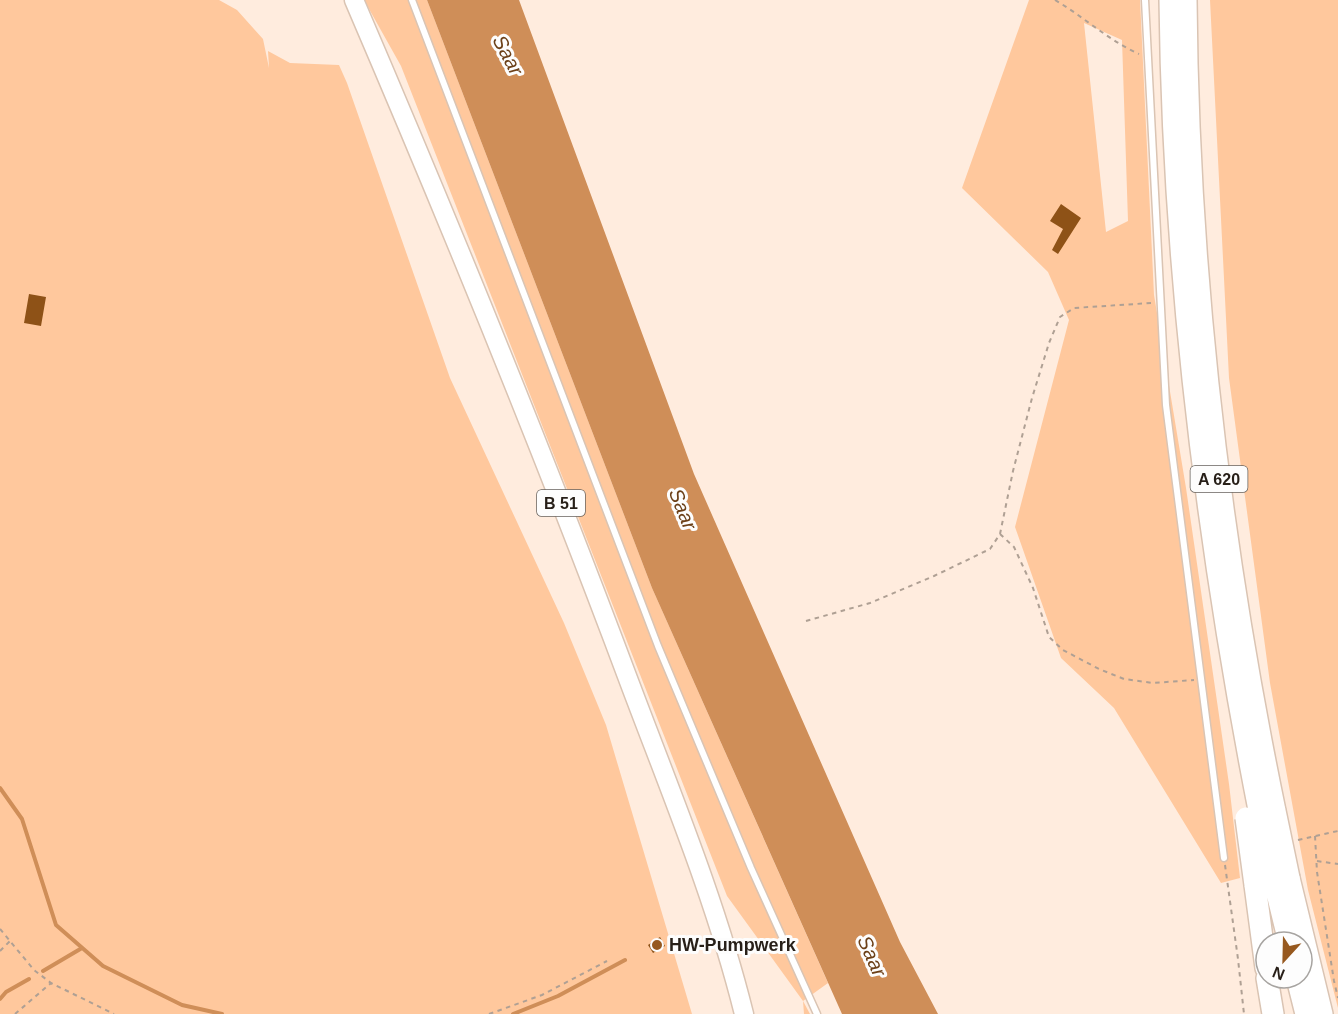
<svg xmlns="http://www.w3.org/2000/svg" width="1338" height="1014" font-family="Helvetica,sans-serif">
<style>
.green{fill:#ffc89d;fill-rule:evenodd}
.water{fill:#cf8e58}
.lines{fill:none;stroke-linecap:round;stroke-linejoin:round}
.stream{stroke:#cf8e58;stroke-width:4}
.building{fill:#8e5217}
.lane-casing{stroke:#dac4b3;stroke-width:9}
.primary-casing{stroke:#dac4b3;stroke-width:21}
.highway-casing{stroke:#dac4b3;stroke-width:24}
.path{stroke:#afa094;stroke-width:2;stroke-dasharray:4.5 4.5;stroke-linecap:butt}
.lane{stroke:#fff;stroke-width:6}
.primary{stroke:#fff;stroke-width:18}
.highway{stroke:#fff;stroke-width:21}
.highway-bridge-casing{stroke:#dac4b3;stroke-width:24;stroke-linecap:butt}
.highway-bridge{stroke:#fff;stroke-width:21}
.poi-dot{fill:#97591f;stroke:#fdfdfd;stroke-width:2}
.labels{text-anchor:middle;stroke-width:6;stroke-linejoin:round;paint-order:stroke}
.shield{fill:#fdfdfd;stroke:#67625d;stroke-width:1.5}
.shield-label{font-size:16px;font-weight:bold;fill:#271f18}
.poi-label{font-size:18px;font-weight:bold;fill:#271f18;stroke:#fdfdfd;text-anchor:start}
.water-label{font-size:20px;font-style:italic;fill:#6c4018;stroke:#fdfdfd}
</style>
<rect width="100%" height="100%" fill="#ffecde"/>
<path class="green" d="M0 0H219L237 10 263 39 269 68 268 51 290 63 339 65 347 83 450 378 564 623 606 725 692 1014H0Z
M364 0H427L652 588 828 983 803 1001 810 1014H804L803 1001 727 896 401 66Z
M1029 0H1140L1154 295 1186 488 1229 784 1240 878 1221 883 1114 708 1061 658 1015 527 1069 320 1048 272 962 188ZM1084 23 1122 40 1128 221 1106 232Z
M1210 0H1338V1008L1308 890 1270 683 1229 378Z"/>
<path class="water" d="M427 0H519L694 474 900 942 938 1014H842L652 588Z"/>
<g class="lines">
<path class="stream" d="M0 788 22 819 56 925 103 966 182 1005 222 1014
M43 971 82 948
M0 999 6 992 29 979
M513 1014 558 996 625 960"/>
</g>
<path class="building" d="M1061 204 1081 218 1058 254 1052 250 1063 229 1050 221Z
M29 294 46 297 41 326 24 323Z
M660 937 665 946 653 953 648 945Z"/>
<g class="lines">
<g class="lane-casing">
<path id="lane" d="M412 0 658 646 751 868 817 1014
M1145 0 1166 405 1224 858"/>
</g>
<g class="primary-casing">
<path id="primary" d="M354 0C451 226 544 454 630 684 671 793 716 901 744 1014"/>
</g>
<g class="highway-casing">
<path id="highway" d="M1170 0C1173 274 1207 546 1260 815
M1186 0C1188 273 1220 545 1275 811
M1289 878 1322 1014
M1274 881 1289 942
M1255 885 1266 968
M1267 978 1273 1014
M1297 978 1306 1014"/>
</g>
<path class="path" d="M1055 0C1084 17 1108 40 1139 54
M1000 534 1014 547 1033 588 1049 637 1063 650 1099 669 1124 679 1153 683 1194 680
M806 621 870 603 934 576 990 549 1000 534 1013 471 1032 398 1049 343 1060 317 1074 308 1151 303
M1315 836 1317 872 1334 981 1338 998
M1298 840 1338 831
M1317 861 1338 864
M1225 865 1238 959 1244 1014
M0 929 34 970 51 983 114 1014
M0 951 10 941
M15 1014 51 983
M489 1014 542 995 607 961"/>
<use href="#lane" class="lane"/>
<use href="#primary" class="primary"/>
<use href="#highway" class="highway"/>
<g class="highway-bridge-casing">
<path id="highway-bridge" d="M1275 811 1289 878
M1260 815 1274 881
M1246 818 1255 885"/>
</g>
<use href="#highway-bridge" class="highway-bridge"/>
</g>
<circle class="poi-dot" cx="657" cy="945" r="6"/>
<g class="labels">
<g class="shield">
<rect x="1190.5" y="466" width="57" height="26" rx="4.5"/>
<rect x="537" y="490" width="48" height="26" rx="4.5"/>
</g>
<g class="shield-label">
<text x="1219" y="485">A 620</text>
<text x="561" y="509">B 51</text>
</g>
<g class="poi-label">
<text x="669" y="951">HW-Pumpwerk</text>
</g>
<g class="water-label">
<text transform="translate(508 55) rotate(62)" y="7">Saar</text>
<text transform="translate(683 509) rotate(68)" y="7">Saar</text>
<text transform="translate(872 956) rotate(66)" y="7">Saar</text>
</g>
</g>
<g transform="translate(1284 960) rotate(202)"><circle r="28" fill="#fdfdfd" stroke="#a7a4a1" stroke-width="1.5"/>
<path d="M0-4.5L10 22L0 15L-10 22Z" fill="#97591f"/>
<text y="-9" font-size="16" font-weight="bold" text-anchor="middle" fill="#271f18">N</text>
</g>
</svg>
